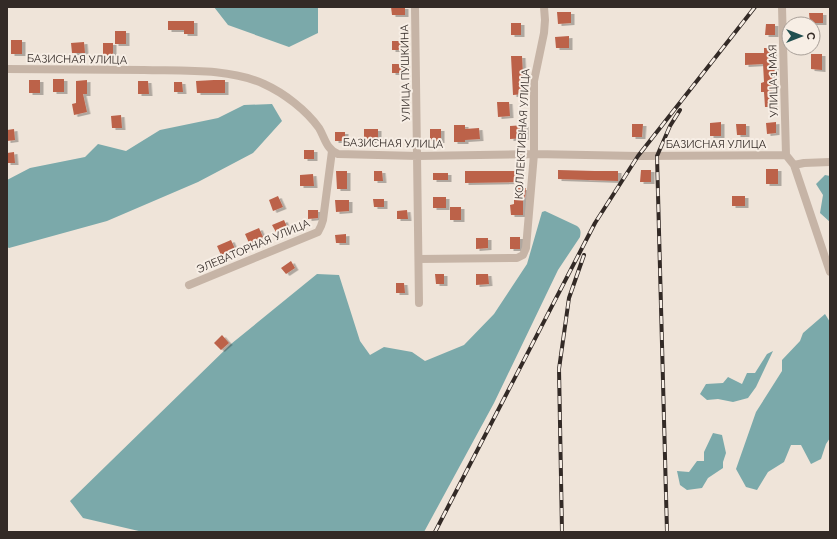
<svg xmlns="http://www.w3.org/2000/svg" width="837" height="539" font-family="Raleway,sans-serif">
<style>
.water{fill:#7ba9aa}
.building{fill:#bc624a;filter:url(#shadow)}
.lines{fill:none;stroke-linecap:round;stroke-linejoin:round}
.minor{stroke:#c6b4a6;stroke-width:8}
.rail-casing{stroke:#332a26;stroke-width:4}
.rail{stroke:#f7eee5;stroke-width:2.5;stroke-dasharray:8;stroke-linecap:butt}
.labels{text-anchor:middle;stroke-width:4;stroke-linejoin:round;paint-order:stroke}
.street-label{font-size:11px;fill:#332a26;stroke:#f7eee5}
</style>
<defs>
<filter id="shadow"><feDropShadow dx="3.5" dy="2" stdDeviation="0" flood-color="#0004"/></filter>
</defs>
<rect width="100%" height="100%" fill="#efe4d9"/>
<path class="water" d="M214 7H318V33L289 47 228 25Z
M272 104 282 121 253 153 198 182 107 221 9 248 7 247V180L30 168 85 157 98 144 126 151 160 130 218 118 244 105Z
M825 175 830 176V222L820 213 823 195 816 184Z
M545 211 577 226C581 229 581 232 580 237L558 270 494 403 424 532H143L83 518 70 501 231 344 317 274 339 275 360 341 370 355 384 347 412 352 425 361 464 345 494 314 527 264 542 212Z
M825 314 830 322V438L826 444 821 459 811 464 801 445H791L784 462 768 472 757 490 746 487 736 469 756 412 782 371V360L800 341 803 333Z
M773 351 756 387 748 398 733 402 718 399 707 400 700 394 706 384 723 383 728 377 742 384 747 373H755L767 354Z
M713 433 722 435 726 453 723 462V468L708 478 702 488 687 490 680 485 677 471 689 472 697 461H704V452Z"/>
<path class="building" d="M391 7H405V15H392Z
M557 12H571V23L558 24Z
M809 13H823V23H810Z
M168 21H194V34H184V30H168Z
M511 23H521V35H511Z
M766 24H775V35H765Z
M115 31H126V44H115Z
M569 36V48H556L555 37Z
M11 40H22V54H11Z
M392 41H405L406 50H392Z
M84 42 85 53H72L71 43Z
M103 43H113V55H103Z
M764 48H773V65H775V75H772V96H774V107H765L764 92H761V83L764 82 763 64 745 65V53H764Z
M811 54H822V70L811 69Z
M511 56H522L524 94 513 95Z
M392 64H406V73H392Z
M53 79H64V92H53Z
M29 80H40V93H29Z
M87 80V94H83L87 112 74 115 72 104 76 103V81Z
M214 80H225V93H197L196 81Z
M138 81H148L149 94H138Z
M174 82H182L183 92H174Z
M497 102H509L510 116 498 117Z
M121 115 122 128H112L111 116Z
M721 122V136H710V123Z
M776 122V133L767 134 766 123Z
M632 124H643L642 137H632Z
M736 124H746V135H737Z
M454 125H465V129L479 128 480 139 465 140V142H454Z
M525 125V138L510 139V126Z
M14 129 15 140 7 141V130Z
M364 129H378V141H364Z
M430 129H441V141H430Z
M335 132H345V141H335Z
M304 150H314V159H304Z
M14 152 15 163H7V153Z
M766 169H778V184H766Z
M558 170 595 171H618V181L558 179Z
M641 170H651V182H640Z
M336 171H347V189H337Z
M374 171H382L383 181H374Z
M465 171H517V182L465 183Z
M433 173H448V180H433Z
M313 174 314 186H300V175Z
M514 188H526L525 198H523V215H511L510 205 514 204Z
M278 196 283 207 273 211 269 200Z
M732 196H745V206H732Z
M433 197H446V208H433Z
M373 199H384V207H374Z
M335 200H349V211L336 212Z
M450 207H461V220H450Z
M308 210H318V218L308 219Z
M407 210 408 219H397V211Z
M284 220 288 229 277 234 272 225Z
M259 228 263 237 249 243 245 234Z
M346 234V243H336L335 235Z
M510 237H520V249H510Z
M476 238H488V248L476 249Z
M231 240 235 249 221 255 217 246Z
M291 261 295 268 286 274 281 268Z
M435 274H444V284H436Z
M476 274H488L489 284 476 285Z
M396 283H404L405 293H396Z
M222 335 229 343 221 350 214 343Z"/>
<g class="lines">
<path class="minor" d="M415 7 419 303
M782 7 786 155
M7 69C53 69 98 70 144 70 182 71 229 68 264 84 284 93 306 110 319 128 325 138 326 149 338 154L418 156 534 154 638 156 786 155
M786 155 794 165 830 272
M794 165 804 163 830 162
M419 259 517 258 523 255 526 248 534 154V81L544 33 545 20 544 7
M189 285 318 232 321 226 323 220 332 151"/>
<g class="rail-casing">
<path id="rail" d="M435 532 595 223 638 156 755 7
M562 532 559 369 569 298 584 255
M667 532 657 156 670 126 680 110"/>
</g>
<use href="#rail" class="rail"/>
</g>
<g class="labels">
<g class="street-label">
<text transform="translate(77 59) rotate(1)" y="4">БАЗИСНАЯ УЛИЦА</text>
<text transform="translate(405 73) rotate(-91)" y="4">УЛИЦА ПУШКИНА</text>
<text transform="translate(773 81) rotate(-91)" y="4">УЛИЦА 1 МАЯ</text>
<text transform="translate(522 134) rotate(-87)" y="4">КОЛЛЕКТИВНАЯ УЛИЦА</text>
<text transform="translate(393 143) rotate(1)" y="4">БАЗИСНАЯ УЛИЦА</text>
<text x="716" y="148">БАЗИСНАЯ УЛИЦА</text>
<text transform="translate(253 246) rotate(-23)" y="4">ЭЛЕВАТОРНАЯ УЛИЦА</text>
</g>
</g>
<rect width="837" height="539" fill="none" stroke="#332a26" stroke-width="16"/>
<g transform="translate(801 36) rotate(90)"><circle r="19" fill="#f7eee5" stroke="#a9a099"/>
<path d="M0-3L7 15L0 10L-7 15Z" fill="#204f50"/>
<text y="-6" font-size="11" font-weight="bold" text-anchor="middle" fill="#332a26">С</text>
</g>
</svg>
